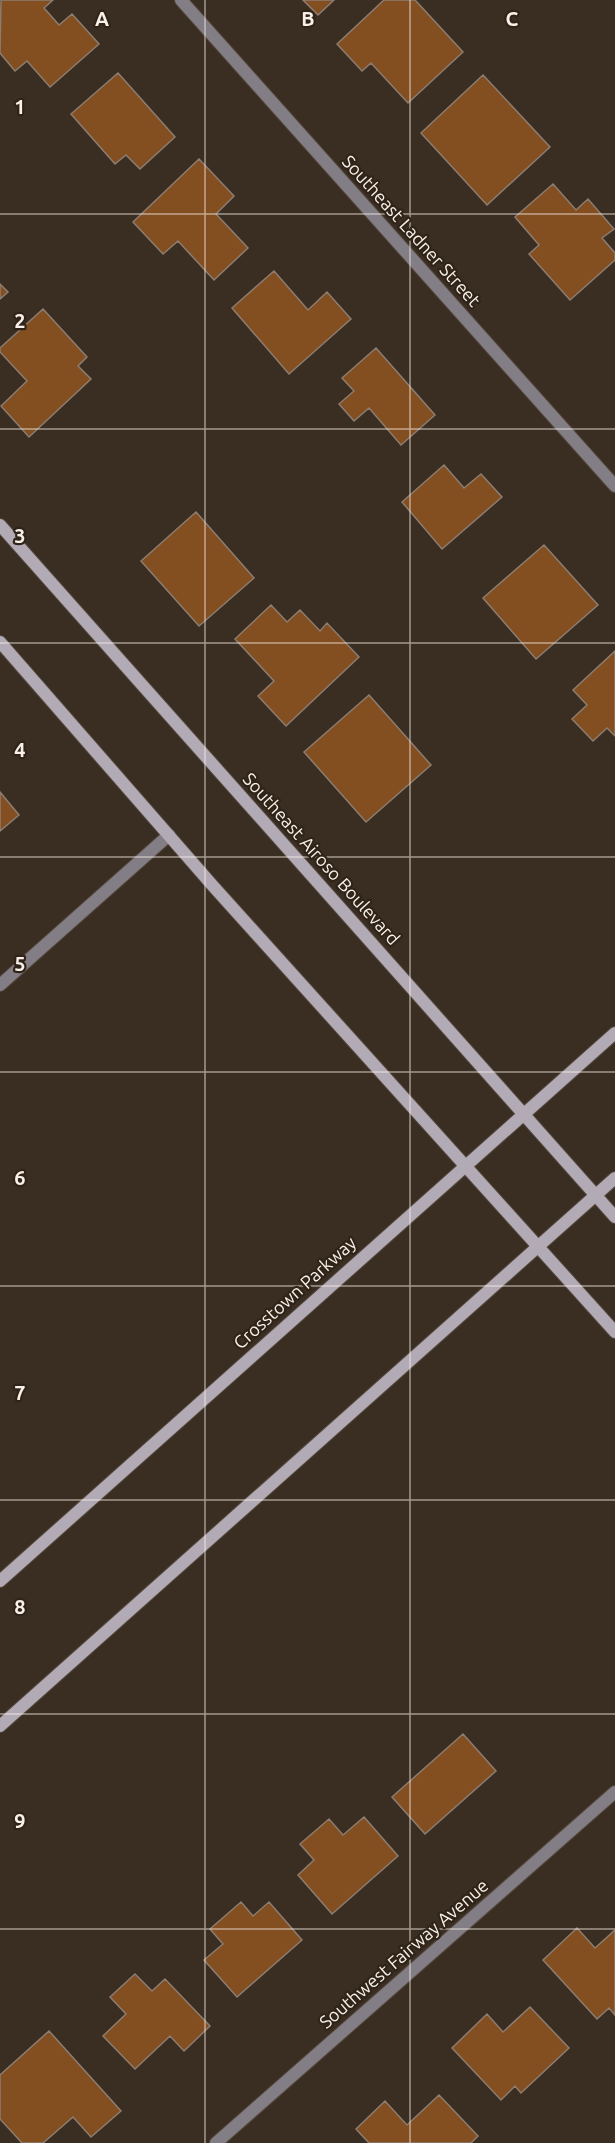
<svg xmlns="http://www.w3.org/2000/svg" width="615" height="2143" font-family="Ubuntu,sans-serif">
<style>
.building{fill:#834e20;stroke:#8d7d71;stroke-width:1.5}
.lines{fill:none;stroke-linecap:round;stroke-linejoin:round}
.minor-casing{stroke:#55493e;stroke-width:14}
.secondary-casing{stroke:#55493e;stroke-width:14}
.minor{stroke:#837e85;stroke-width:12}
.secondary{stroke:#b2aab5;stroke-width:12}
.grid{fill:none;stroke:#f9f1e9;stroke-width:1.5;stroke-opacity:0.55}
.labels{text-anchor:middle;stroke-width:4.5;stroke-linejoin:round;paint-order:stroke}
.street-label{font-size:18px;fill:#f9f1e9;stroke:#302418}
.grid-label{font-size:20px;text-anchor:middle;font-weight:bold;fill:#f9f1e9;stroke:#302418;stroke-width:4.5;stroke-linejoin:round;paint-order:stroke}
</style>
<rect width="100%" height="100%" fill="#3a2e22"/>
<path class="building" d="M1 0H53L44 8 59 25 72 14 99 44 50 87 27 61 15 71 0 53Z
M303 0H334L318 15Z
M384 0H415L463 52 408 103 371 63 362 71 337 44Z
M118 73 175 137 140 169 126 155 115 164 71 114Z
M483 75 550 147 487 205 421 133Z
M199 159 234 196 216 214 248 248 214 280 178 241 163 254 133 222Z
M553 184 576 210 588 199 614 229 602 238 615 253V260L570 300 529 254 539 245 515 217Z
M274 271 308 310 327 292 351 319 289 374 232 308Z
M0 284 8 292 0 299Z
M43 309 87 357 78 366 91 379 29 437 1 406 27 381 0 352V348Z
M376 348 435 415 401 445 369 408 354 421 339 404 354 391 342 378Z
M444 465 464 488 481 474 502 497 442 549 402 502Z
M196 512 254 578 199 626 141 561Z
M544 545 598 605 536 659 483 598Z
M271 605 287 622 300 610 320 631 327 623 359 657 286 726 258 696 274 681 235 639Z
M615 651V736L607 728 593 741 572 719 587 705 573 690Z
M369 695 431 765 366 822 304 752Z
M0 792 19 815 0 831Z
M463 1734 496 1771 425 1834 392 1797Z
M364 1817 398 1856 332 1914 298 1875 314 1860 300 1844 329 1819 343 1835Z
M241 1902 253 1916 269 1902 302 1940 237 1997 204 1960 223 1944 210 1929Z
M577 1928 595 1948 615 1930V2015L609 2008 597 2019 543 1960Z
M135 1974 152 1991 165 1979 210 2026 184 2051 170 2036 135 2069 103 2036 126 2014 110 1997Z
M530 2007 569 2048 521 2093 515 2086 501 2100 452 2048 487 2014 503 2032Z
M49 2031 121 2111 91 2137 73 2117 43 2143H22L0 2119V2075Z
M439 2095 478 2136 471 2143H369L356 2129 385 2101 407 2125Z"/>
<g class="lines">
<g class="minor-casing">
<path id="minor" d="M181 0 615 486
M0 985 169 835
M216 2143 615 1792"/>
</g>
<g class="secondary-casing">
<path id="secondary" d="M0 525 615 1217
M0 642 213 886 615 1332
M0 1581 615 1033
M0 1726 615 1178"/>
</g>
<use href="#minor" class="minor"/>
<use href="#secondary" class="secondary"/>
</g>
<path class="grid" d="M205 0V2143M410 0V2143M0 214H615M0 429H615M0 643H615M0 857H615M0 1072H615M0 1286H615M0 1500H615M0 1714H615M0 1929H615"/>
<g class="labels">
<g class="street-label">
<text transform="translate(411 231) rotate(48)" y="6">Southeast Ladner Street</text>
<text transform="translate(321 859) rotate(48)" y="6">Southeast Airoso Boulevard</text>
<text transform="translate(295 1293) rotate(-42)" y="6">Crosstown Parkway</text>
<text transform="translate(404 1954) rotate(-41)" y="6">Southwest Fairway Avenue</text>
</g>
</g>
<g class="grid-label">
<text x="102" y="26">A</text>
<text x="308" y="26">B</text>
<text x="512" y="26">C</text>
<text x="20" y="114">1</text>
<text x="20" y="328">2</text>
<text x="20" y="543">3</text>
<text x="20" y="757">4</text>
<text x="20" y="971">5</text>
<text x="20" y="1185">6</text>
<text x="20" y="1400">7</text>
<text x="20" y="1614">8</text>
<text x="20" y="1828">9</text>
</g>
</svg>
